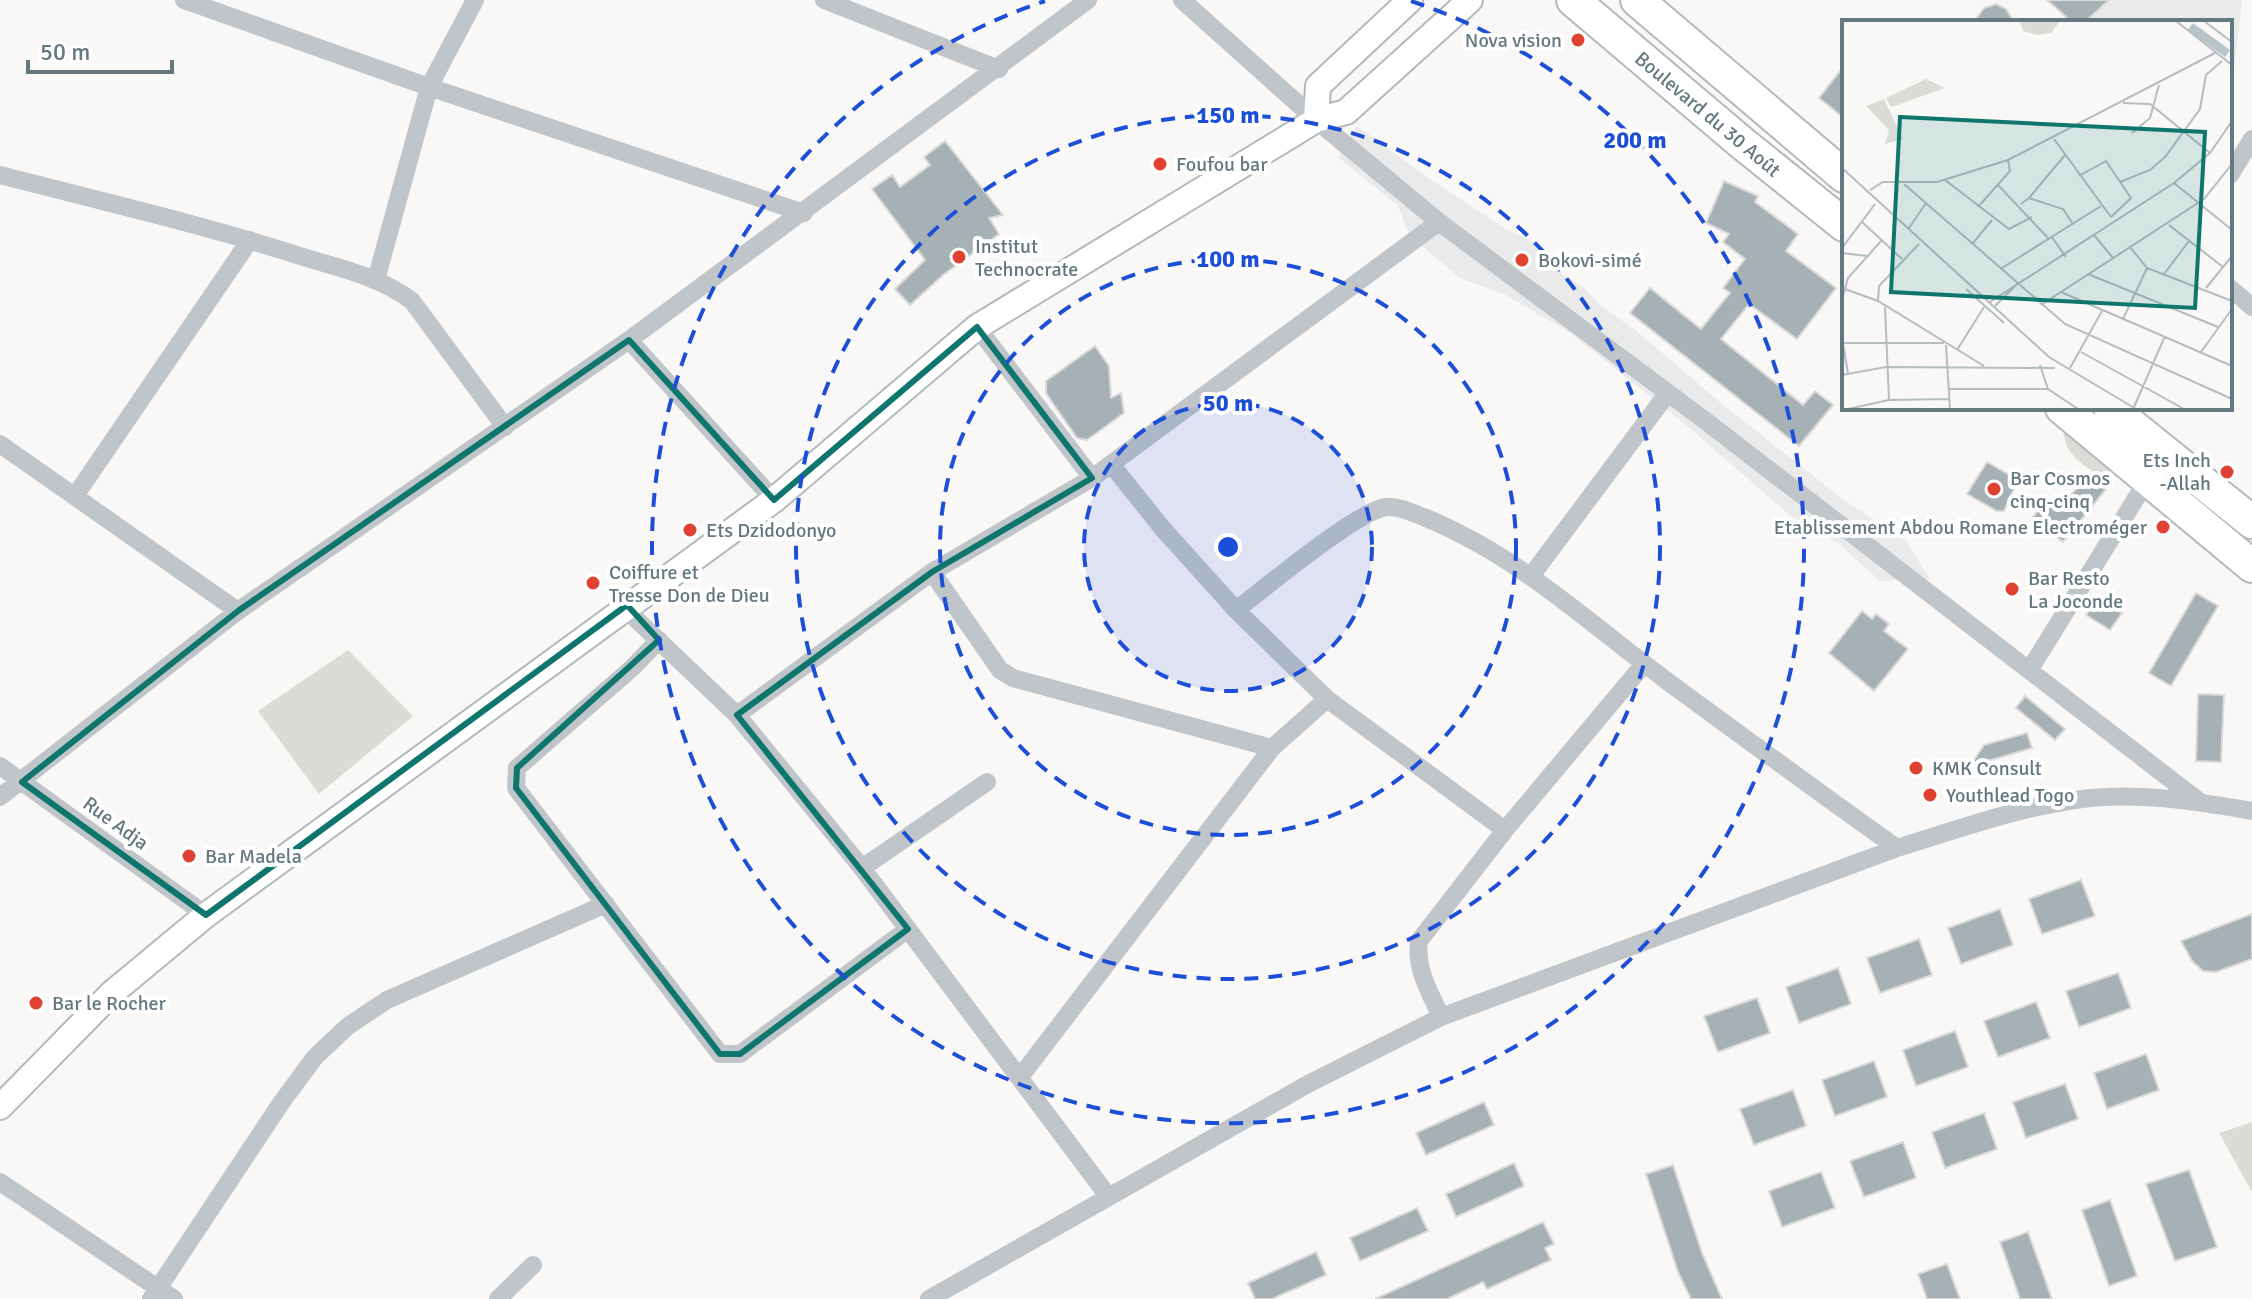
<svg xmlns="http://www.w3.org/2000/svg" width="2252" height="1299" font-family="Signika,sans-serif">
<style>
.built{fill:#e9eae9}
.green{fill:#d9ddd5}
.building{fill:#a6b1b5;stroke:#dadad8;stroke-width:2}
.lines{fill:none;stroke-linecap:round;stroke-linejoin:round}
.secondary-casing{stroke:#b2b9bc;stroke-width:28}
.highway-casing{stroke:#b3b8bb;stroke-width:36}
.street{stroke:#bfc5c8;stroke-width:18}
.secondary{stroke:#fff;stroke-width:24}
.highway{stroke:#fff;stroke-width:32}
.marked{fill:none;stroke:#0f766e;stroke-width:6;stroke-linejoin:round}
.ring{fill:none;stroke:#1d4ed8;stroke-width:4;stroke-dasharray:14 10}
.poi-dot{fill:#df4230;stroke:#fff;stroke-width:3}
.labels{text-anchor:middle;stroke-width:8;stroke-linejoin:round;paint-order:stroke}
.poi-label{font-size:20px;fill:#647880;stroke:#fff;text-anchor:start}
.street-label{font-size:20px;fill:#647880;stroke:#fff}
.inset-road{fill:none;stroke:#b4bdc0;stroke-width:2}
.view{fill:#0f766e;fill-opacity:0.15;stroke:#0f766e;stroke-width:4}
.inset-edge{fill:none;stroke:#647880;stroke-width:4}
.centre{fill:#1d4ed8;stroke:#fff;stroke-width:4}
.ring-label{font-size:24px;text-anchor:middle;font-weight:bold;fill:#1d4ed8;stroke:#fff;stroke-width:8;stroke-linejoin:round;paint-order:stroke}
</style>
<rect width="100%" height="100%" fill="#f9f8f6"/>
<path class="built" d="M2082 0H2242L2230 105V22H2059Z
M1357 126 1430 179 1506 229 1530 240 1555 270 1583 287 1598 303 1639 333 1722 404 1844 500 1906 541 1930 579 1880 581 1839 544 1791 516 1680 420 1570 333 1506 295 1460 278 1410 236 1398 206 1338 157Z"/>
<path class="green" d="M2064 430 2121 473 2099 476C2082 463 2063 454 2064 430Z
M348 650 413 716 319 794 258 711Z
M2252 1122V1192L2219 1133Z"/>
<path class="building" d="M2047 0H2109L2085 22H2072Z
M1996 4 2006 9 2014 22H1974L1984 8Z
M1844 66V118L1819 98Z
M945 141 1003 215 989 218 999 234 943 275 910 305 895 289 925 260 872 189 892 175 900 187 930 165 924 157Z
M1724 181 1758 196 1755 202 1798 234 1786 251 1836 288 1797 339 1749 304 1721 339 1803 405 1815 391 1833 405 1799 446 1630 313 1650 288 1701 329 1730 293 1723 288 1745 259 1723 242 1729 234 1706 223Z
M1095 346 1109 366 1111 398 1121 393 1124 413 1087 440 1077 438 1054 405 1046 393V381Z
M1987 462 2018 480 2004 511H1997L1967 494Z
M2089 473 2107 488 2063 542 2032 518 2046 501 2058 511Z
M2196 593 2218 606 2171 686 2149 673Z
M2097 597 2122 613 2110 630 2086 615Z
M1862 611 1872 619 1876 614 1889 624 1884 631 1908 649 1874 691 1829 653Z
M2198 694 2224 695 2221 762 2196 761Z
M2025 696 2065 729 2055 740 2016 708Z
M2027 733 2032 748 1970 766 1984 745Z
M2081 880 2095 916 2042 934 2029 899Z
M2000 909 2013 945 1961 964 1948 928Z
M2252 914V959L2216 972 2203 971 2192 961 2181 941Z
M1919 939 1932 975 1880 993 1867 958Z
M1838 968 1851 1004 1799 1023 1786 987Z
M2118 973 2131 1008 2079 1027 2066 991Z
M1757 998 1770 1033 1718 1052 1704 1016Z
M2036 1002 2050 1038 1998 1057 1984 1021Z
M1955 1031 1968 1067 1916 1086 1903 1050Z
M2146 1054 2159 1090 2107 1109 2094 1073Z
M1874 1061 1887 1097 1835 1116 1822 1080Z
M2065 1084 2078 1119 2026 1138 2013 1102Z
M1793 1090 1806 1126 1754 1145 1740 1109Z
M1484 1102 1494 1125 1426 1155 1416 1133Z
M1984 1113 1997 1149 1945 1168 1932 1132Z
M1903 1142 1916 1178 1864 1197 1850 1161Z
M1514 1163 1524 1186 1456 1217 1446 1194Z
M1673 1165 1702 1253 1722 1299H1691L1678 1272 1646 1174Z
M2189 1170 2217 1247 2175 1261 2146 1184Z
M1821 1172 1835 1208 1782 1227 1769 1191Z
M2110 1200 2137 1276 2109 1286 2082 1210Z
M1417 1208 1428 1231 1360 1261 1350 1238Z
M1543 1222 1554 1244 1545 1248 1551 1260 1487 1289 1483 1282 1447 1299H1375Z
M2028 1232 2052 1299H2020L2000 1242Z
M1316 1252 1326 1275 1272 1299H1255L1248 1283Z
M1947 1264 1960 1299H1927L1918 1274Z"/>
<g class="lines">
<g class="secondary-casing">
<path id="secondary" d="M1316 120 1318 86 1410 0
M0 1107 112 993 206 915 774 500 977 327 1316 120 1346 112 1470 0"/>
</g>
<g class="highway-casing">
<path id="highway" d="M1573 0 1742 143 1844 225
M1637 0 1844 176
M2062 408 2252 566
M2110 408 2252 522"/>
</g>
<path class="street" d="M184 0 429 87 804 213
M824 0 999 69
M1182 0 1316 120 1439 222 1707 422 2200 802
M0 175C100 201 201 224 300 256 338 268 379 276 412 301L505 427
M2230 175 2252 139
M376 280 429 87 475 0
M2230 288 2252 307
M977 327 1092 478
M629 340 774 500
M0 444 238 611
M1111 464 1163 529 1236 610 1327 699 1505 830
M75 496 250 240
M932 572 1000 670 1013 678 1272 748 1327 699
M1531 576 1667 394
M627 605 637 620 737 715 862 868 1108 1196
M1236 610C1265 588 1357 511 1386 507 1400 506 1413 513 1426 518 1519 556 1591 625 1671 684 1746 739 1821 794 1897 848
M659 640 632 668 517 768 516 788 720 1054H740L908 929
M2030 669 2148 479
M737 715 932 572 1092 478 1439 222
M0 766 206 915
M0 797 238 611 629 340 1088 0
M862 868 987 782
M1441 1017C1430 992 1415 969 1419 941L1505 830 1644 664
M1020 1077 1272 748
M0 1182 174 1299
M151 1299 281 1103 315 1057 348 1026 387 1000 606 904
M498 1299 533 1265
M929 1299 1308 1084 1441 1017 1897 848C1955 830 2014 809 2075 800 2133 791 2195 801 2252 811"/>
<use href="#secondary" class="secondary"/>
<use href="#highway" class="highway"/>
</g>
<path class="marked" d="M977 327 1092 478 932 572 737 715 908 929 740 1054H720L516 788 517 768 659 640 627 605 206 915 22 782 238 611 629 340 774 500Z"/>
<circle cx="1228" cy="547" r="144" fill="#1d4ed8" fill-opacity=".12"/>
<g class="ring">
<circle cx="1228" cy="547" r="144"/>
<circle cx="1228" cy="547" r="288"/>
<circle cx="1228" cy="547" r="432"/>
<path d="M1411 1A576 576 0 1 1 1045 1"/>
</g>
<g class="poi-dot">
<circle cx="1578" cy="40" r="8"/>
<circle cx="1160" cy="164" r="8"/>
<circle cx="959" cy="257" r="8"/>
<circle cx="1522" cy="260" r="8"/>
<circle cx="2227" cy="472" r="8"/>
<circle cx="1994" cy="489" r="8"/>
<circle cx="2163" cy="527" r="8"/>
<circle cx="690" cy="530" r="8"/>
<circle cx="593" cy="583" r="8"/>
<circle cx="2012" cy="589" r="8"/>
<circle cx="1916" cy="768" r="8"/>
<circle cx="1930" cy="795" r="8"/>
<circle cx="189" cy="856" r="8"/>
<circle cx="36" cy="1003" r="8"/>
</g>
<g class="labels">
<g class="poi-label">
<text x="1562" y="47" text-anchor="end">Nova vision</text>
<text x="1176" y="171">Foufou bar</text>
<text x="975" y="253">Institut<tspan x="975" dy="23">Technocrate</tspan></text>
<text x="1538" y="267">Bokovi-simé</text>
<text x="2211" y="467" text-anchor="end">Ets Inch<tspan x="2211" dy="23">-Allah</tspan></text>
<text x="2010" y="485">Bar Cosmos<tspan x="2010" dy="23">cinq-cinq</tspan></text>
<text x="2147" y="534" text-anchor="end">Etablissement Abdou Romane Electroméger</text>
<text x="706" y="537">Ets Dzidodonyo</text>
<text x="609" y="579">Coiffure et<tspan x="609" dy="23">Tresse Don de Dieu</tspan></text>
<text x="2028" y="585">Bar Resto<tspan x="2028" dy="23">La Joconde</tspan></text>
<text x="1932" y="775">KMK Consult</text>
<text x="1946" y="802">Youthlead Togo</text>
<text x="205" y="863">Bar Madela</text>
<text x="52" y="1010">Bar le Rocher</text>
</g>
<g class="street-label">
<text transform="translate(1708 114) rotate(40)" y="7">Boulevard du 30 Août</text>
<text transform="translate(116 823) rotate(36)" y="7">Rue Adja</text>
</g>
</g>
<g transform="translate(1842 20)">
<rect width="390" height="390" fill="#f9f8f6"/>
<path d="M178 1H218L209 13 195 15 181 11ZM84 59 103 68 49 87 44 78ZM42 79 61 119 43 124 47 110 24 86Z" fill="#d9ddd5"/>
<path d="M351 3 388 30 383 37 346 10Z" fill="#b7c5c8"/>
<path class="inset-road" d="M334 1 390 45M362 1 390 22M281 83 308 84 368 133M290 113 308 98 317 65M212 119 269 197M0 148 207 337 294 389M237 156 264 141 289 178 269 197M103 160 167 209 190 197M278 162 308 150 323 137 358 89 364 55 380 41M332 163 390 210M62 164 223 304 390 379M156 165 206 218M28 170 41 162H95L166 140 373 33M187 178 223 135M179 184 187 178 221 189 231 204M136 187 168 151 166 140M19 201 60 239M327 205 381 247M67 208 84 183M252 215 271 238M209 216 224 237M131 223 150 200M288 227 305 248 390 281M0 228 33 184M0 233 25 236M160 248 259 186M246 254 376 307M322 254 347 221M0 268 36 281 142 346M364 268 390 236M124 269 162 303M219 272 390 346M0 279 6 258 40 220M36 281 37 266 77 224M148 282 332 163 368 133 390 101M199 285 362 179 390 144M153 286 176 263M43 287 47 380M281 299 305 248M0 323H102M1 324 6 353M104 325 108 389M115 330 142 287M239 332 342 389M359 332 390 289M198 345 206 369 236 389M228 348 260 291M0 355 44 347 213 348M0 356 1 389M106 369H206M292 387 323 316M6 389 47 380 107 379"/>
<path class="view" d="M58 97 363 112 353 288 49 272Z"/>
<rect width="390" height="390" class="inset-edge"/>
</g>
<circle cx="1228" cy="547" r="12" class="centre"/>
<g class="ring-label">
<text x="1228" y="123">150 m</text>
<text x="1635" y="148">200 m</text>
<text x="1228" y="267">100 m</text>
<text x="1228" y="411">50 m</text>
</g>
<path d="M28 60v12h144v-12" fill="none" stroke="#647880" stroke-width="4"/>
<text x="40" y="60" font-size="24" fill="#647880" stroke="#ffffff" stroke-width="6" paint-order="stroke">50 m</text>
</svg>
